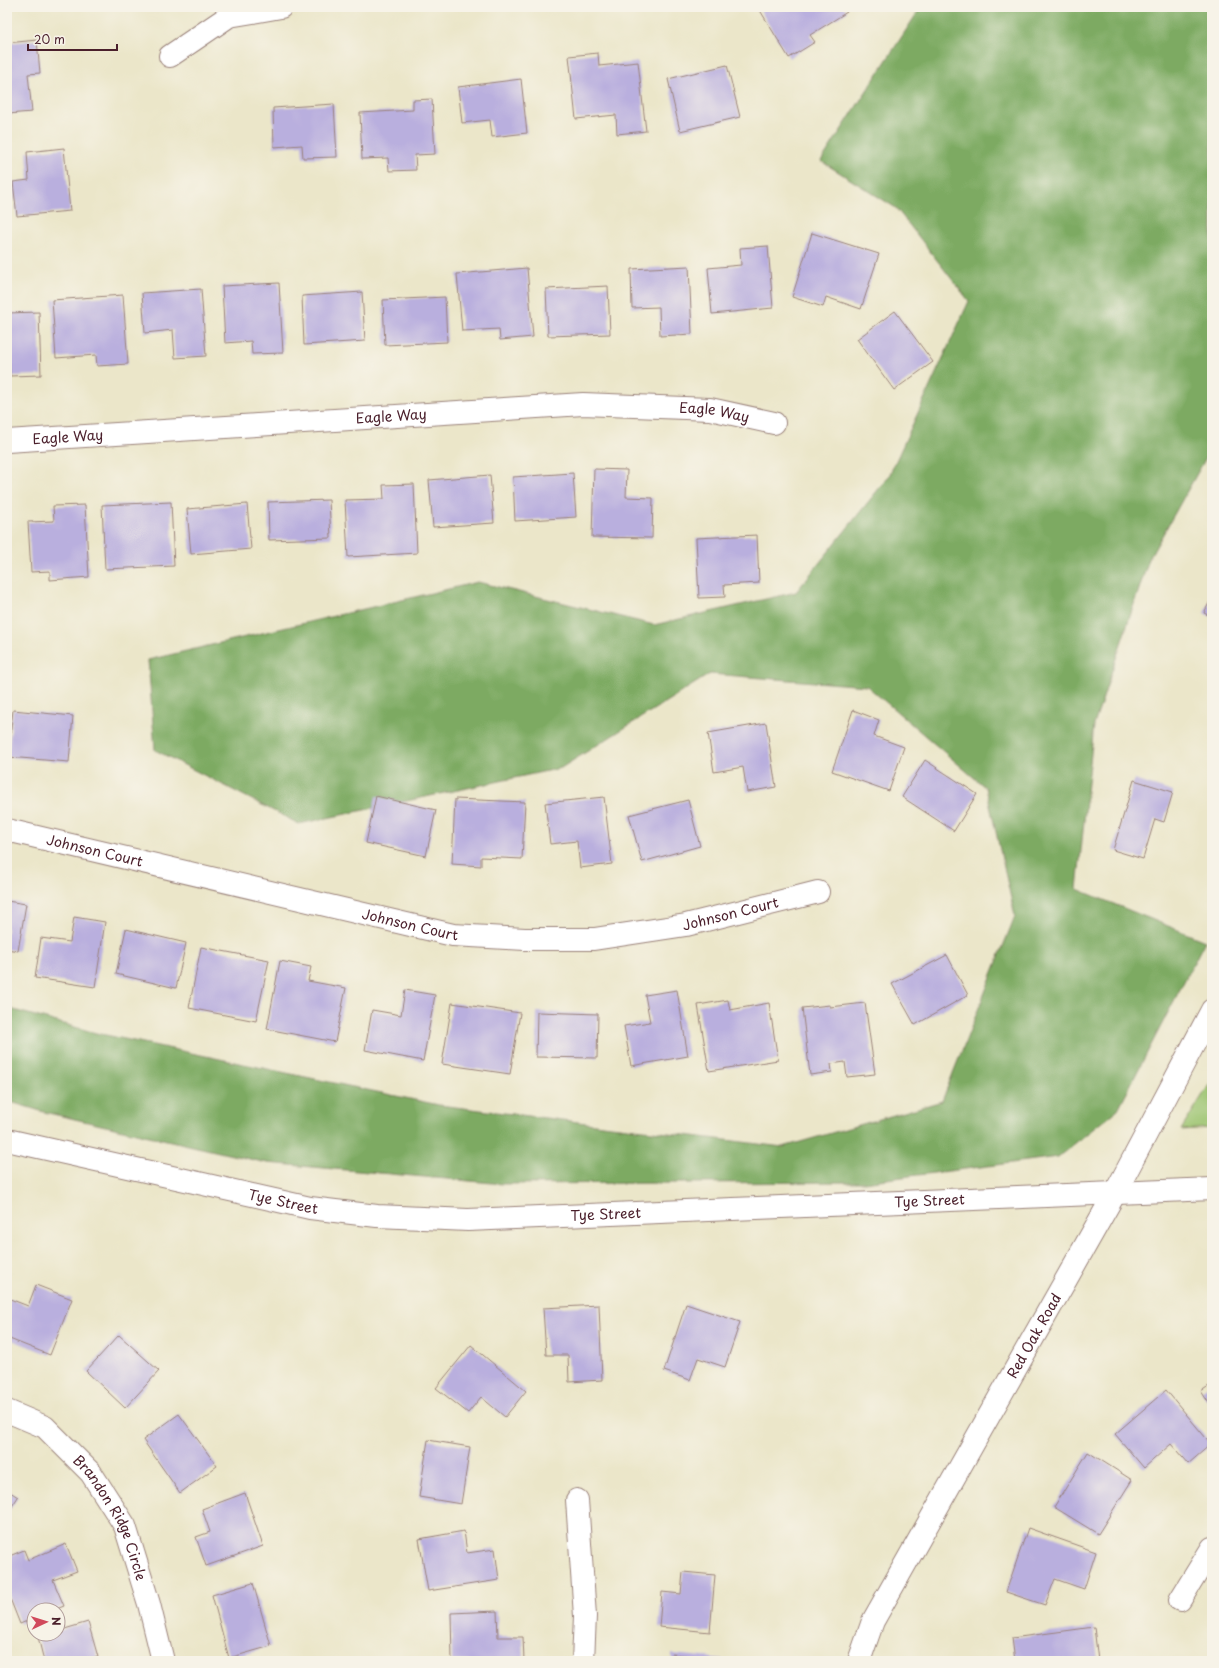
<svg xmlns="http://www.w3.org/2000/svg" width="1219" height="1668" font-family="'Playpen Sans',sans-serif">
<style>
.green{fill:#9cc470;stroke:#73724e}
.forest{fill:#7daa62;stroke:#646446}
.building{fill:#b9afde}
.lines{fill:none;stroke-linecap:round;stroke-linejoin:round}
.minor-casing{stroke:#9a827a;stroke-width:24}
.tertiary-casing{stroke:#9a827a;stroke-width:24}
.minor{stroke:#fff;stroke-width:22}
.tertiary{stroke:#fff;stroke-width:22}
.labels{text-anchor:middle;stroke-width:3;stroke-linejoin:round;paint-order:stroke}
.street-label{font-size:14px;fill:#4a1f2b;stroke:#f7f3e8}
</style>
<rect width="100%" height="100%" fill="#f7f3e8"/>
<filter id="ink" filterUnits="userSpaceOnUse"><feTurbulence type="fractalNoise" baseFrequency=".025" numOctaves="2"/><feDisplacementMap in="SourceGraphic" scale="8" xChannelSelector="R" yChannelSelector="G"/><feConvolveMatrix kernelMatrix="1 2 1 2 8 2 1 2 1" color-interpolation-filters="sRGB"/></filter>
<filter id="wash" filterUnits="userSpaceOnUse"><feTurbulence type="fractalNoise" baseFrequency=".012" numOctaves="4" result="noise"/><feDisplacementMap in="SourceGraphic" scale="16" xChannelSelector="R" yChannelSelector="G"/><feGaussianBlur stdDeviation="0.9" result="paint"/><feColorMatrix in="noise" values="0 0 0 0 0 0 0 0 0 0 0 0 0 0 0 0 0 1.4 0 .05"/><feComposite in="paint" operator="in"/></filter>
<g filter="url(#wash)">
<rect width="100%" height="100%" fill="#ebe6c9"/>
<path class="green" d="M1212 1080V1128L1181 1130Z"/>
<path class="forest" d="M921 7H1212V447L1149 559 1094 725 1077 889 1205 941 1118 1109 1058 1157 864 1182 503 1184 267 1163 44 1112 7 1101V1008L96 1033 439 1105 783 1147 942 1101 1015 916 986 788 867 686 710 674 561 768 299 824 155 750 148 660 478 582 654 625 796 592 889 476 969 301 896 208 821 161Z"/>
<g id="blocks">
<path class="building" d="M758 7H844L847 12 810 35 815 42 789 58Z
M37 40 40 73 28 74 32 112 7 114V43Z
M598 53 599 66 638 62 646 131 617 134 616 115 576 119 569 56Z
M727 65 740 117 680 131 668 79Z
M521 79 527 133 492 137 490 120 462 123 458 87Z
M432 99 435 154 415 155 416 170 389 171 388 158 362 159 360 113 413 110V100Z
M334 104 337 157 303 158 302 145 274 147 273 108Z
M64 148 70 211 17 216 13 182 29 180 27 152Z
M812 233 879 254 861 309 826 297 823 307 792 297Z
M768 246 773 308 712 314 708 268 741 265 740 248Z
M689 266 692 334 660 336 659 307 632 308 631 269Z
M527 268 533 337 500 340 499 329 462 331 457 274Z
M279 283 283 353 252 354 251 341 225 343 222 286Z
M608 286 610 334 548 336 546 289Z
M201 289 206 356 175 358 173 330 145 333 142 293Z
M362 292 365 341 304 345 302 296Z
M123 295 128 364 97 366 96 355 56 358 52 300Z
M445 297 447 342 385 345 383 300Z
M895 311 933 362 894 390 857 339Z
M39 312 41 375 10 376 9 345H7V313Z
M594 469 627 470 626 497 653 498 652 538 592 537Z
M573 473 576 517 515 521 513 477Z
M490 475 494 523 433 527 429 480Z
M414 484 417 553 348 557 345 500 384 499 383 485Z
M329 500 331 538 269 540 268 502Z
M171 502 174 566 105 569 102 505Z
M247 504 251 549 191 554 187 509Z
M85 505 89 577 50 580V571L31 572 28 522 54 521 53 506Z
M757 535 759 583 724 585 725 597 699 598 696 538Z
M1212 597V617L1204 613Z
M13 710 73 716 69 762 8 757Z
M853 710 879 720 874 736 904 747 889 791 832 771Z
M766 723 776 787 747 792 743 767 714 772 708 733Z
M925 760 977 794 954 831 902 797Z
M1134 780 1173 792 1164 822 1155 819 1143 859 1113 850Z
M376 796 436 810 426 856 366 843Z
M604 797 612 864 580 868 577 841 550 844 545 803Z
M455 799 525 802 522 859 481 857V866L452 864Z
M688 800 700 846 642 862 629 815Z
M7 901 26 904 18 951 7 949Z
M74 917 105 922 95 987 35 978 41 938 70 942Z
M126 929 186 943 176 988 116 974Z
M201 947 269 960 256 1021 189 1008Z
M947 955 968 995 915 1025 892 984Z
M280 961 311 967 308 981 346 988 335 1042 267 1029Z
M405 990 435 995 423 1061 365 1050 372 1010 401 1015Z
M677 990 688 1056 631 1066 624 1026 650 1022 645 995Z
M728 1000 730 1010 769 1003 778 1060 709 1071 698 1005Z
M452 1003 520 1013 510 1074 442 1064Z
M865 1003 875 1074 847 1077 845 1062 831 1064 832 1072 810 1075 802 1008 830 1005V1007Z
M537 1012 598 1014 597 1058 536 1057Z
M36 1285 72 1299 50 1355 7 1338V1308L10 1299 28 1306Z
M686 1304 740 1322 725 1367 698 1358 690 1380 664 1371Z
M599 1305 602 1380 569 1382 568 1355H546L543 1308Z
M119 1335 159 1371 125 1408 86 1371Z
M471 1345 526 1391 505 1417 481 1397 468 1413 436 1388Z
M1212 1384V1408L1201 1391Z
M1166 1390 1211 1444 1188 1464 1171 1444 1144 1468 1115 1434Z
M179 1414 217 1466 180 1493 143 1440Z
M428 1440 470 1447 461 1504 419 1497Z
M1088 1452 1132 1480 1098 1534 1054 1507Z
M7 1490 18 1497 7 1514Z
M245 1493 263 1546 206 1566 196 1537 210 1532 202 1509Z
M1028 1528 1096 1552 1084 1589 1055 1579 1045 1605 1006 1592Z
M464 1531 467 1553 495 1549 499 1580 428 1591 419 1539Z
M66 1544 77 1571 53 1580 64 1606 54 1610H34V1618L20 1624 7 1591V1557L24 1550 28 1560Z
M683 1572 715 1575 710 1632 659 1627 662 1592 681 1594Z
M253 1583 271 1646 229 1658 212 1595Z
M497 1611 498 1637H523L524 1661H452L451 1613Z
M88 1622 98 1657 84 1661H44L38 1637 47 1634H58V1631Z
M1094 1627 1098 1661H1015L1012 1638Z
M672 1654 723 1659V1661H672Z"/>
</g>
</g>
<g filter="url(#ink)">
<use href="#blocks" fill-opacity="0" stroke="#9a827a" stroke-width="1"/>
<g class="lines">
<g class="minor-casing">
<g id="minor">
<path d="M170 56 229 16 281 7"/>
<path id="s1" d="M7 441 583 404 710 409 774 423"/>
<path id="s2" d="M7 830 453 935 525 939H594L686 925 818 892"/>
<path id="s3" d="M7 1411 45 1427 91 1473 125 1526 149 1604 163 1661"/>
<path d="M577 1500 585 1616 583 1661"/>
<path d="M1180 1600 1212 1548"/>
</g>
</g>
<g class="tertiary-casing">
<g id="tertiary">
<path id="s4" d="M7 1140 310 1208 377 1216 468 1220 1212 1189"/>
<path id="s5" d="M859 1661 873 1621 1115 1193 1212 1010"/>
</g>
</g>
<use href="#minor" class="minor"/>
<use href="#tertiary" class="tertiary"/>
</g>
</g>
<g class="labels">
<g class="street-label">
<text dy="5" stroke="none"><textPath href="#s1" startOffset="709">Eagle Way</textPath></text>
<text dy="5" stroke="none"><textPath href="#s1" startOffset="385">Eagle Way</textPath></text>
<text dy="5" stroke="none"><textPath href="#s1" startOffset="61">Eagle Way</textPath></text>
<text dy="5" stroke="none"><textPath href="#s2" startOffset="90">Johnson Court</textPath></text>
<text dy="5" stroke="none"><textPath href="#s2" startOffset="738">Johnson Court</textPath></text>
<text dy="5" stroke="none"><textPath href="#s2" startOffset="414">Johnson Court</textPath></text>
<text dy="5" stroke="none"><textPath href="#s4" startOffset="931">Tye Street</textPath></text>
<text dy="5" stroke="none"><textPath href="#s4" startOffset="283">Tye Street</textPath></text>
<text dy="5" stroke="none"><textPath href="#s4" startOffset="607">Tye Street</textPath></text>
<text dy="5" stroke="none"><textPath href="#s5" startOffset="370">Red Oak Road</textPath></text>
<text dy="5" stroke="none"><textPath href="#s3" startOffset="155">Brandon Ridge Circle</textPath></text>
</g>
</g>
<rect width="1219" height="1668" fill="none" stroke="#f7f3e8" stroke-width="24"/>
<g transform="translate(46 1622) rotate(86)"><circle r="19" fill="#f7f3e8" stroke="#b29e9c"/>
<path d="M0-3L7 15L0 10L-7 15Z" fill="#d1495b"/>
<text y="-6" font-size="11" font-weight="bold" text-anchor="middle" fill="#4a1f2b">N</text>
</g>
<path d="M28 44v6h89v-6" fill="none" stroke="#4a1f2b" stroke-width="2"/>
<text x="34" y="44" font-size="12" fill="#4a1f2b" stroke="#f7f3e8" stroke-width="3" paint-order="stroke">20 m</text>
</svg>
